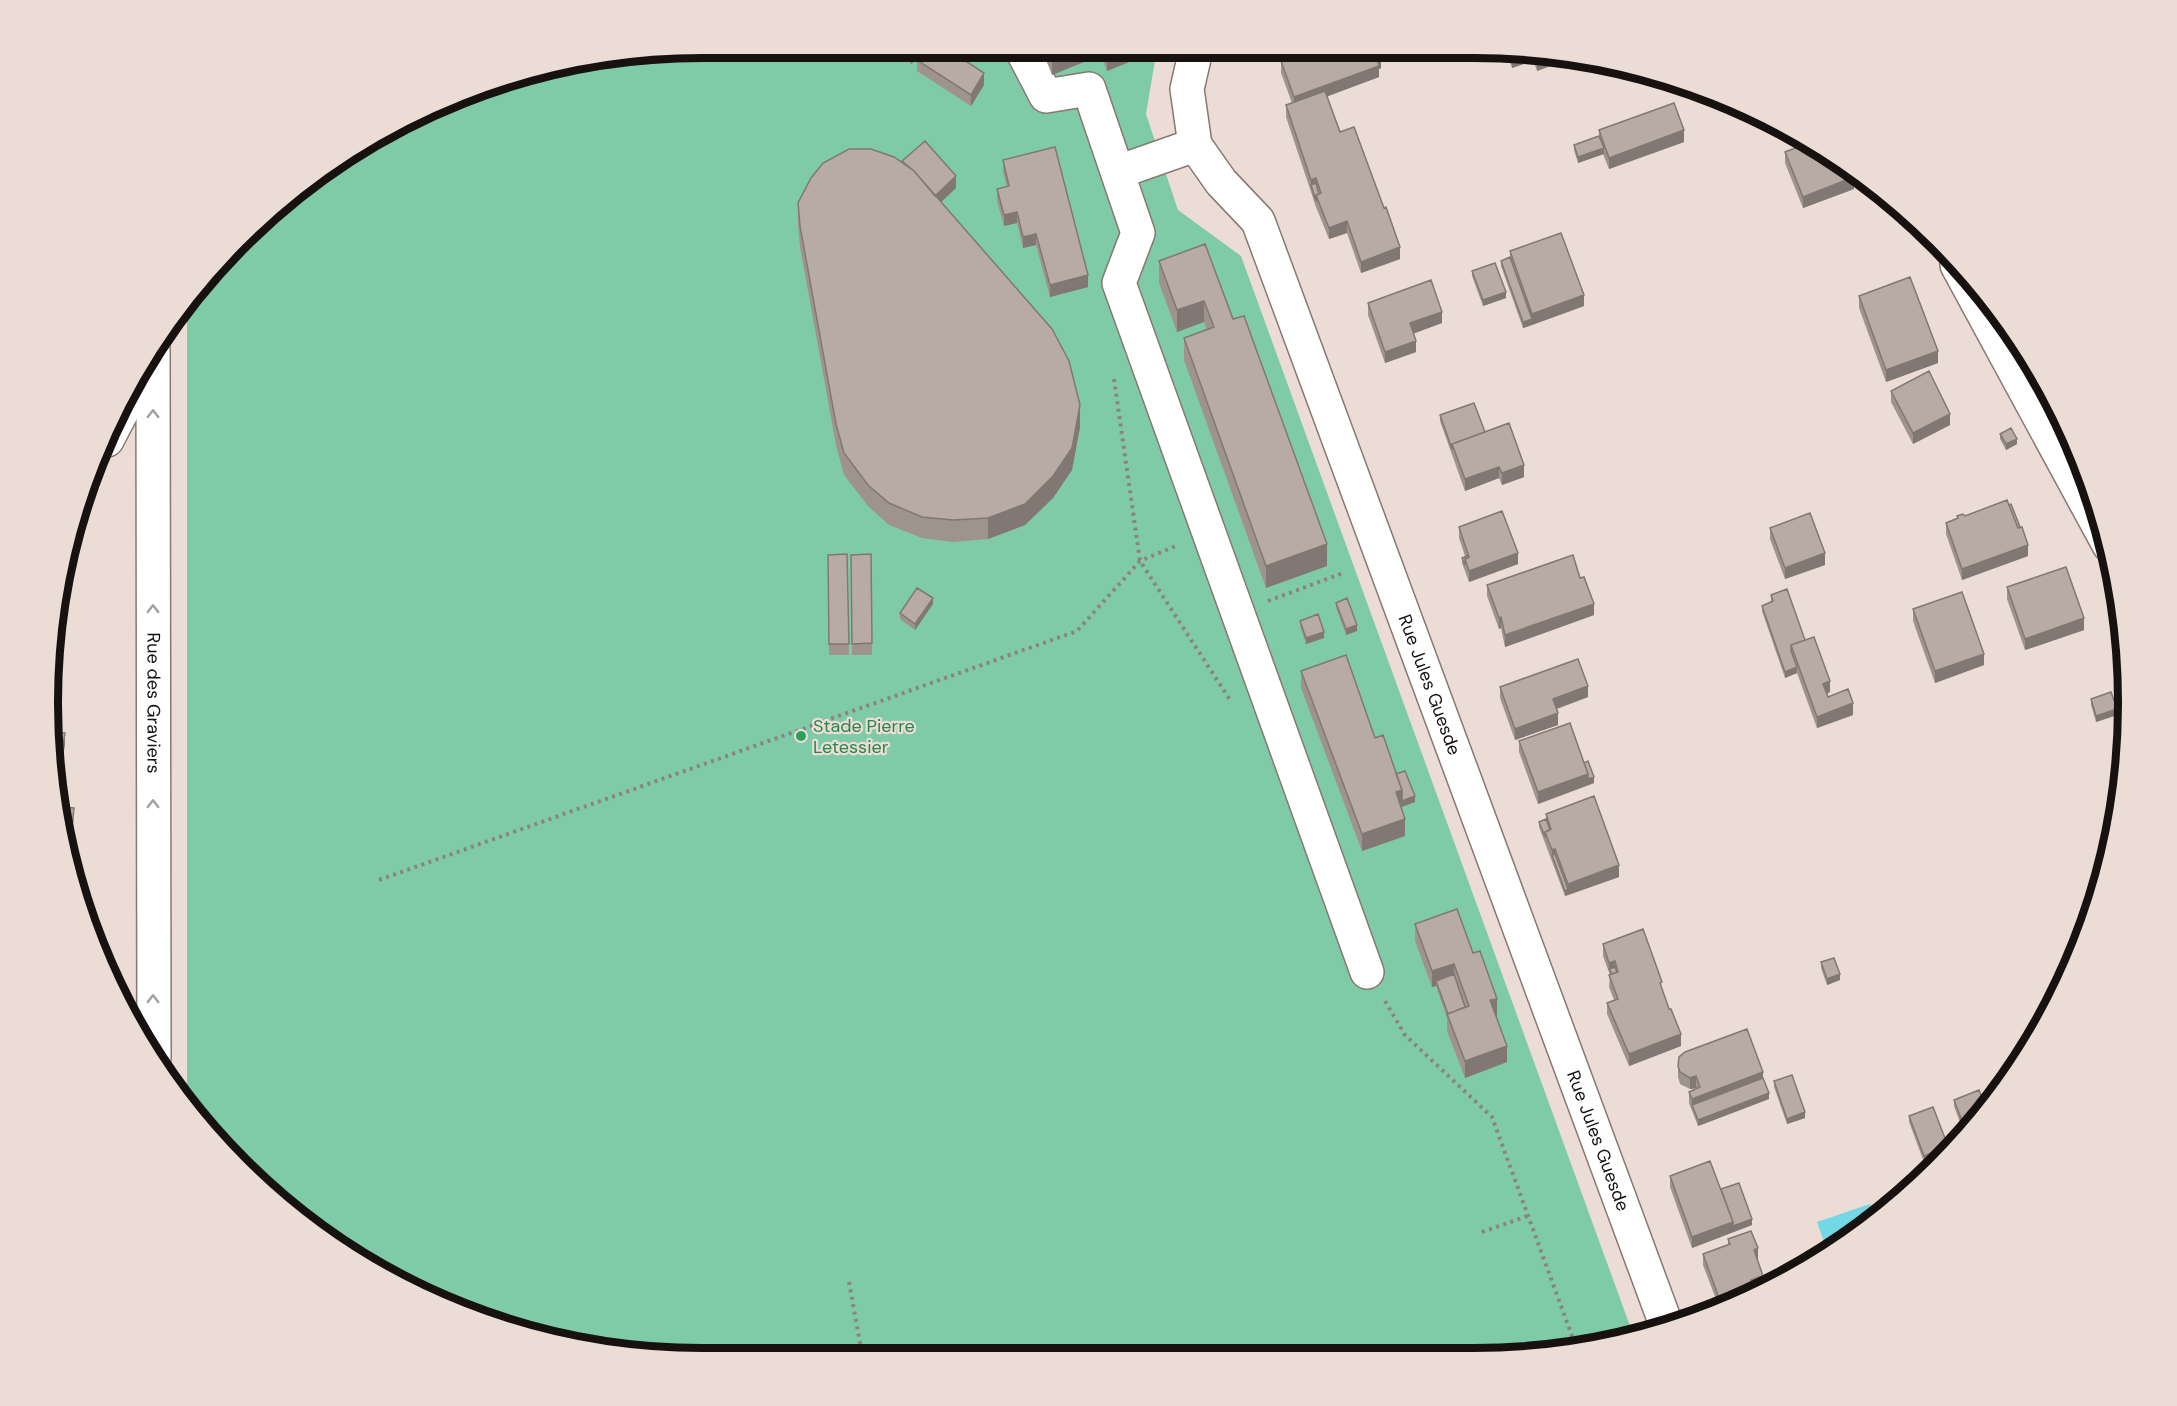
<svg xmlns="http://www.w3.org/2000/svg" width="2177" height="1406" font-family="'DM Sans',sans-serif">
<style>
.green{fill:#7fcba8}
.water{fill:#73d7e5}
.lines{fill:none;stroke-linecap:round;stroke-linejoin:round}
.minor-casing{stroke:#867973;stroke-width:36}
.path{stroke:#8d837e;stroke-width:4;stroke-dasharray:3 4.5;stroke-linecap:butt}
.minor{stroke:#fff;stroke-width:33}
.wall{fill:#9e938d}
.shaded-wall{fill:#817873}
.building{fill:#b8aba4;stroke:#817873;stroke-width:1.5}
.oneway{stroke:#a2a09f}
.leisure-dot{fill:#2e9e5b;stroke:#ebdcd5;stroke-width:2}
.labels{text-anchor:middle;stroke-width:4.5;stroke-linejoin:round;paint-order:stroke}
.street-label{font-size:18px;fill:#17120f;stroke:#ebdcd5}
.leisure-label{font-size:18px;fill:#27864d;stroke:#ebdcd5;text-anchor:start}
.rim{fill:none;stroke:#17120f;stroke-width:8}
</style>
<rect width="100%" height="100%" fill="#ebdcd5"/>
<path class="green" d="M617 54H1156L1146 114 1178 210 1241 256 1634 1337 1516 1357 618 1352 452 1308 339 1248 271 1196 187 1100V300L240 240 339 159 493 83Z"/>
<path class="water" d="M1870 1204 1875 1221 1844 1241 1826 1247 1817 1222Z"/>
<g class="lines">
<g class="minor-casing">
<g id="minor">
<path d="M1024 54 1046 96 1089 89 1138 233 1119 283 1367 972"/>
<path id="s1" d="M1195 54 1187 89 1195 145 1221 182 1258 221 1667 1327"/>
<path d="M1118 172 1195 145"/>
<path d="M1957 265 2109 545"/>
<path id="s2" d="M153 349 154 1058"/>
<path d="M107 440 151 356"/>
</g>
</g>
<path class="path" d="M1114 379 1140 561 1230 700
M1268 601 1343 573
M379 880 1077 631 1140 561 1178 545
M1385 1001 1405 1035 1492 1117 1576 1347
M1482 1232 1528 1216
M849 1282 862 1354"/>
<use href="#minor" class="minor"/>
</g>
<path class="wall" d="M903 54H955L984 85 971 106 917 71V59L911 64Z
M1044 54H1149L1107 71 1101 55 1052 75Z
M1299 54H1383L1381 55V68L1379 69V77L1327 96 1340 132 1400 259 1361 273 1347 233 1329 239 1316 207 1286 117V105L1292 103 1281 73V61Z
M1507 54H1560L1574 57 1537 71 1533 59V61L1512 68Z
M1599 130 1684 142 1609 169 1603 154 1578 163 1574 150V145L1599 136Z
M1785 152 1854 189 1803 208 1785 163Z
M1003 160 1088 287 1050 297 1036 245 1023 248 1017 223 1004 226 997 201V189L1007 187 1003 172Z
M902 162 956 188 941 202 1080 427 1072 470 1053 498 1025 525 988 539 953 542 922 538 889 525 868 506 844 475 836 445 800 247 798 225V203Z
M1510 251 1584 306 1523 328 1501 266V261L1510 257Z
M1159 261 1233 319 1327 566 1266 588 1184 360V338L1207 330 1204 322 1177 332 1159 283Z
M1472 271 1506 298 1483 306 1472 276Z
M1859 296 1938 363 1886 382 1859 308Z
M1368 303 1442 323 1413 333 1416 352 1385 363 1368 315Z
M1891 391 1950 425 1913 444 1891 402Z
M1440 415 1485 432 1524 477 1502 485 1499 478 1465 491 1440 421Z
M2000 434 2017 444 2006 450 2000 439Z
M1965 516 2028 556 1962 580 1946 534V523Z
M1459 527 1518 564 1469 582 1462 563V558L1465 556 1459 538Z
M1770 528 1825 565 1785 579 1770 539Z
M847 554 849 655H829L828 555Z
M871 554 872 655H852L851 555Z
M1487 585 1594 615 1505 647 1501 628 1499 629 1487 596Z
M2007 587 2084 630 2025 650 2007 599Z
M1771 595 1805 640 1830 692 1827 694 1828 697 1853 715 1817 728 1797 673 1785 678 1762 611V606L1771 602Z
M1336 603 1357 631 1346 635 1336 608Z
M933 604 915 630 900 619V613Z
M1913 609 1984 665 1935 683 1913 621Z
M1300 621 1324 638 1306 644 1300 626Z
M1301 671 1375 738 1396 774 1415 802 1401 807 1405 836 1362 851 1301 688Z
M1500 687 1588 697 1557 709 1558 725 1515 740 1500 698Z
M2091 699 2117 715 2096 722 2091 705Z
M1519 741 1584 763 1594 783 1538 804 1519 752Z
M65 744 59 782 55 781 49 746Z
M59 807 74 814 72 834H64Z
M1546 814 1619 877 1565 896 1539 827V822L1546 819Z
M1415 924 1473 953 1497 1016H1496L1507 1062 1465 1078 1447 1031V1018L1436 986 1432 987 1415 941Z
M1603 944 1662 990 1681 1046 1629 1066 1607 1014V1003L1614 1000 1609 987 1610 975 1603 956Z
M1821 962 1840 980 1827 985 1821 968Z
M1678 1066 1763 1078 1769 1099 1698 1126 1689 1103V1092L1696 1089V1088L1690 1089 1680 1084 1678 1077Z
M1774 1081 1805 1118 1787 1124 1774 1087Z
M1954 1100 1967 1135 1965 1136 1954 1106Z
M1909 1116 1948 1152 1924 1162 1909 1122Z
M1670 1176 1721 1189 1752 1225 1692 1248 1670 1187Z
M1728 1239 1758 1260 1763 1287 1755 1290 1756 1293 1719 1307 1703 1265V1254L1728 1245Z"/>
<path class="shaded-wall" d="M911 54H925L911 64Z
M1064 54H1101V55L1052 75V59Z
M1109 54H1149L1107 71V55Z
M1553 54H1560L1574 57 1537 71V59Z
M1533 55V61L1512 68V62Z
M1381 57V68L1379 69V77L1294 109V97Z
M984 73V85L971 106V95Z
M1684 130V142L1609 169V158Z
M1604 148V154L1578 163V157Z
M956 176V188L935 208V196Z
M1854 177V189L1803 208V197Z
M1316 178V189L1311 185V180Z
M1017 212V223L1004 226V215Z
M1347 221V233L1329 239V228Z
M1036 234V245L1023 248V237Z
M1400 247V259L1361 273V262Z
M1088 275V287L1050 297V285Z
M1506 292V298L1483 306V300Z
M1584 295V306L1532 325V314Z
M1204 301V322L1177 332V310Z
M1442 312V323L1410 335V323Z
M1532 319V325L1523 328V322Z
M1416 341V352L1385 363V352Z
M1938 351V363L1886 382V370Z
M1080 405V427L1072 470 1053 498 1025 525 988 539V518Z
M1950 414V425L1913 444V433Z
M2017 439V444L2006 450V444Z
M1524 465V477L1502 485V473Z
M1499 467V478L1465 491V479Z
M1327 544V566L1266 588V566Z
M2028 545V556L1962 580V569Z
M1518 553V564L1469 582V571Z
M1825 553V565L1785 579V568Z
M933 598V604L915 630V624Z
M1594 604V615L1505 647V635Z
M1501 617V628L1499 629V618Z
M2084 618V630L2025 650V639Z
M1357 625V631L1346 635V629Z
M1324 632V638L1306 644V638Z
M1984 654V665L1935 683V671Z
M1797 667V673L1785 678V672Z
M1830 681V692L1823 695V684Z
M1588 686V697L1553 710V699Z
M1853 703V715L1817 728V717Z
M2117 709V715L2096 722V716Z
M1558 713V725L1515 740V729Z
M65 733V744L59 782V770Z
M1588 774 1594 777V783L1538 804V792Z
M1402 790 1415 796V802L1396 809V792Z
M1405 819V836L1362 851V834Z
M1555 849V860L1552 855V850Z
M1619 865V877L1568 895V884Z
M1568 889V895L1565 896V891Z
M1615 961V973L1609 969V975V963Z
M1454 964V980L1436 981V986L1432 987V971Z
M1840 974V980L1827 985V979Z
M1497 999V1016L1490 1017V1000Z
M1681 1034V1046L1629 1066V1054Z
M1507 1046V1062L1465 1078V1061Z
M1763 1072V1084L1692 1105V1099Z
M1696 1076V1088L1690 1089V1078Z
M1769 1093V1099L1698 1126V1120Z
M1805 1112V1118L1787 1124V1119Z
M1948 1146V1152L1924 1162V1156Z
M1752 1219V1225L1692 1248V1237L1733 1222Z
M1758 1248V1260L1754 1261V1250Z
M1763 1276V1287L1751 1291V1280Z"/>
<path class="building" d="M921 54H955L984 73 971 95 917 60Z
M1050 54H1064L1052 59Z
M1301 54H1380L1381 57 1377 59 1379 66 1294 97 1281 61Z
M1509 54H1532L1533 55 1512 62Z
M1535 54H1553L1537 59Z
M1325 91 1340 132 1354 127 1384 208 1386 207 1400 247 1361 262 1347 221 1329 228 1316 195 1321 193 1316 178 1311 180 1286 105Z
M1674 103 1684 130 1609 158 1599 130Z
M1599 136 1604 148 1578 157 1574 145Z
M925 141 956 176 935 196 914 171 902 161Z
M1808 143 1838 158 1851 169 1854 177 1803 197 1785 152Z
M1055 147 1088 275 1050 285 1036 234 1023 237 1017 212 1004 215 997 189 1009 186 1003 160Z
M849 149H871L894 157 914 171 1052 329 1069 361 1080 405 1072 448 1053 476 1025 504 988 518 953 520 922 517 889 503 868 485 844 453 836 424 800 226 798 203 811 178 823 163Z
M1316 183 1319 194 1316 195V201L1311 185Z
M1561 233 1584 295 1532 314 1510 251Z
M1205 244 1233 319 1244 316 1327 544 1266 566 1184 338 1214 327 1204 301 1177 310 1159 261Z
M1510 257 1532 319 1523 322 1501 261Z
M1495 263 1506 292 1483 300 1472 271Z
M1910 277 1938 351 1886 370 1859 296Z
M1431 280 1442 312 1410 323 1416 341 1385 352 1368 303Z
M1929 371 1950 414 1913 433 1891 391Z
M1474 403 1485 432 1452 444V449L1440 415Z
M1509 423 1524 465 1502 473 1499 467 1465 479 1452 444Z
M2011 428 2017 439 2006 444 2000 434Z
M2007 500 2018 528 2022 527 2028 545 1962 569 1946 523 1958 518 1957 516 1963 514 1965 516Z
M2011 504 2020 527 2018 528 2009 505Z
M1502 511 1518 553 1469 571 1465 559 1469 557 1459 527Z
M1810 513 1825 553 1785 568 1770 528Z
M847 554 849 644H829L828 555Z
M871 554 872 643 852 644 851 555Z
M1573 555 1580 578 1584 577 1594 604 1505 635 1501 617 1499 618 1487 585Z
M1467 556 1468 558 1465 559V565L1462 558Z
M2066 567 2084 618 2025 639 2007 587Z
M917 588 933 598 915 624 900 613Z
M1787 589 1805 640 1791 645V651L1797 667 1785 672 1762 606 1773 601 1771 595Z
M1962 592 1984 654 1935 671 1913 609Z
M1347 598 1357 625 1346 629 1336 603Z
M1318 614 1324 632 1306 638 1300 621Z
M1814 637 1830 681 1823 684 1828 697 1848 689 1853 703 1817 717 1791 645Z
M1346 655 1375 738 1383 735 1402 790 1396 792 1405 819 1362 834 1301 671Z
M1578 659 1588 686 1553 699 1558 713 1515 729 1500 687Z
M2111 692 2117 709 2096 716 2091 699Z
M1570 723 1588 774 1538 792 1519 741Z
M49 730 65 733 59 770 53 769 49 746Z
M1588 761 1594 777 1588 779V774L1584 763Z
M1405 771 1415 796 1402 801V790L1396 774Z
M2116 773H2124L2123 788 2117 814Z
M56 783H59L58 797Z
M1594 796 1619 865 1568 884 1555 849 1552 850 1545 832 1551 829 1546 814Z
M59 807 74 808 72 828H63Z
M1546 819 1550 830 1545 832V837L1539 822Z
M2116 821 2110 845H2108L2107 822Z
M1555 854 1568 889 1565 891 1552 855Z
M1457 909 1473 953 1480 951 1497 999 1490 1000 1507 1046 1465 1061 1447 1014 1469 1006 1454 964 1432 971 1415 924Z
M1643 929 1662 982 1660 983 1669 1009H1671L1681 1034 1629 1054 1607 1003 1618 999 1609 975 1618 972 1615 961 1609 963 1603 944Z
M1834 958 1840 974 1827 979 1821 962Z
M1615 967 1617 972 1612 974 1609 969Z
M1454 974 1465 1007 1448 1014 1436 981Z
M1747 1029 1763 1072 1692 1099 1689 1092 1700 1087 1696 1076 1690 1078 1680 1072 1678 1066 1679 1057 1685 1052Z
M1792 1075 1805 1112 1787 1119 1774 1081Z
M1763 1078 1769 1093 1698 1120 1692 1105Z
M2005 1080 2000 1088 1999 1083Z
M1979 1090 1986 1108 1967 1134 1954 1100Z
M1933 1107 1948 1146 1924 1156 1909 1116Z
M1710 1161 1733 1222 1692 1237 1670 1176Z
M1739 1183 1752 1219 1733 1226V1222L1721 1189Z
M1751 1231 1758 1248 1754 1250 1763 1276 1751 1280 1756 1293 1722 1306 1703 1254 1730 1244 1728 1239Z
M1791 1274 1773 1285 1772 1280Z"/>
<defs><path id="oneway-chevron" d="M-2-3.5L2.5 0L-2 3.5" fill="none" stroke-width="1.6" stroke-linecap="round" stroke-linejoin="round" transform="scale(1.5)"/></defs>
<g class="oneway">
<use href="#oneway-chevron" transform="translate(153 414) rotate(-90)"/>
<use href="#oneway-chevron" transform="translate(153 609) rotate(-90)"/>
<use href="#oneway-chevron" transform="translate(153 804) rotate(-90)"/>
<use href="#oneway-chevron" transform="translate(153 999) rotate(-90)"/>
</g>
<circle class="leisure-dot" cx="801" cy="736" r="6"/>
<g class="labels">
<g class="street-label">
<text dy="6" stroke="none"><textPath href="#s1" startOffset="686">Rue Jules Guesde</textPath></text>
<text dy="6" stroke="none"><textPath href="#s2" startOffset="354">Rue des Graviers</textPath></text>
<text dy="6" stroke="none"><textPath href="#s1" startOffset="1172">Rue Jules Guesde</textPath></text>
</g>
<g class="leisure-label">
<text x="813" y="732">Stade Pierre<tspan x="813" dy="21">Letessier</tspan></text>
</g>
</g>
<path d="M0 0H2177V1406H0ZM702 58H1474A644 644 0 0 1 2118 702V704A644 644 0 0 1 1474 1348H702A644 644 0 0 1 58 704V702A644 644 0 0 1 702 58Z" fill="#ebdcd5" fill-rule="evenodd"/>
<path class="rim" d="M702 58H1474A644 644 0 0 1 2118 702V704A644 644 0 0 1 1474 1348H702A644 644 0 0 1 58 704V702A644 644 0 0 1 702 58Z"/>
</svg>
